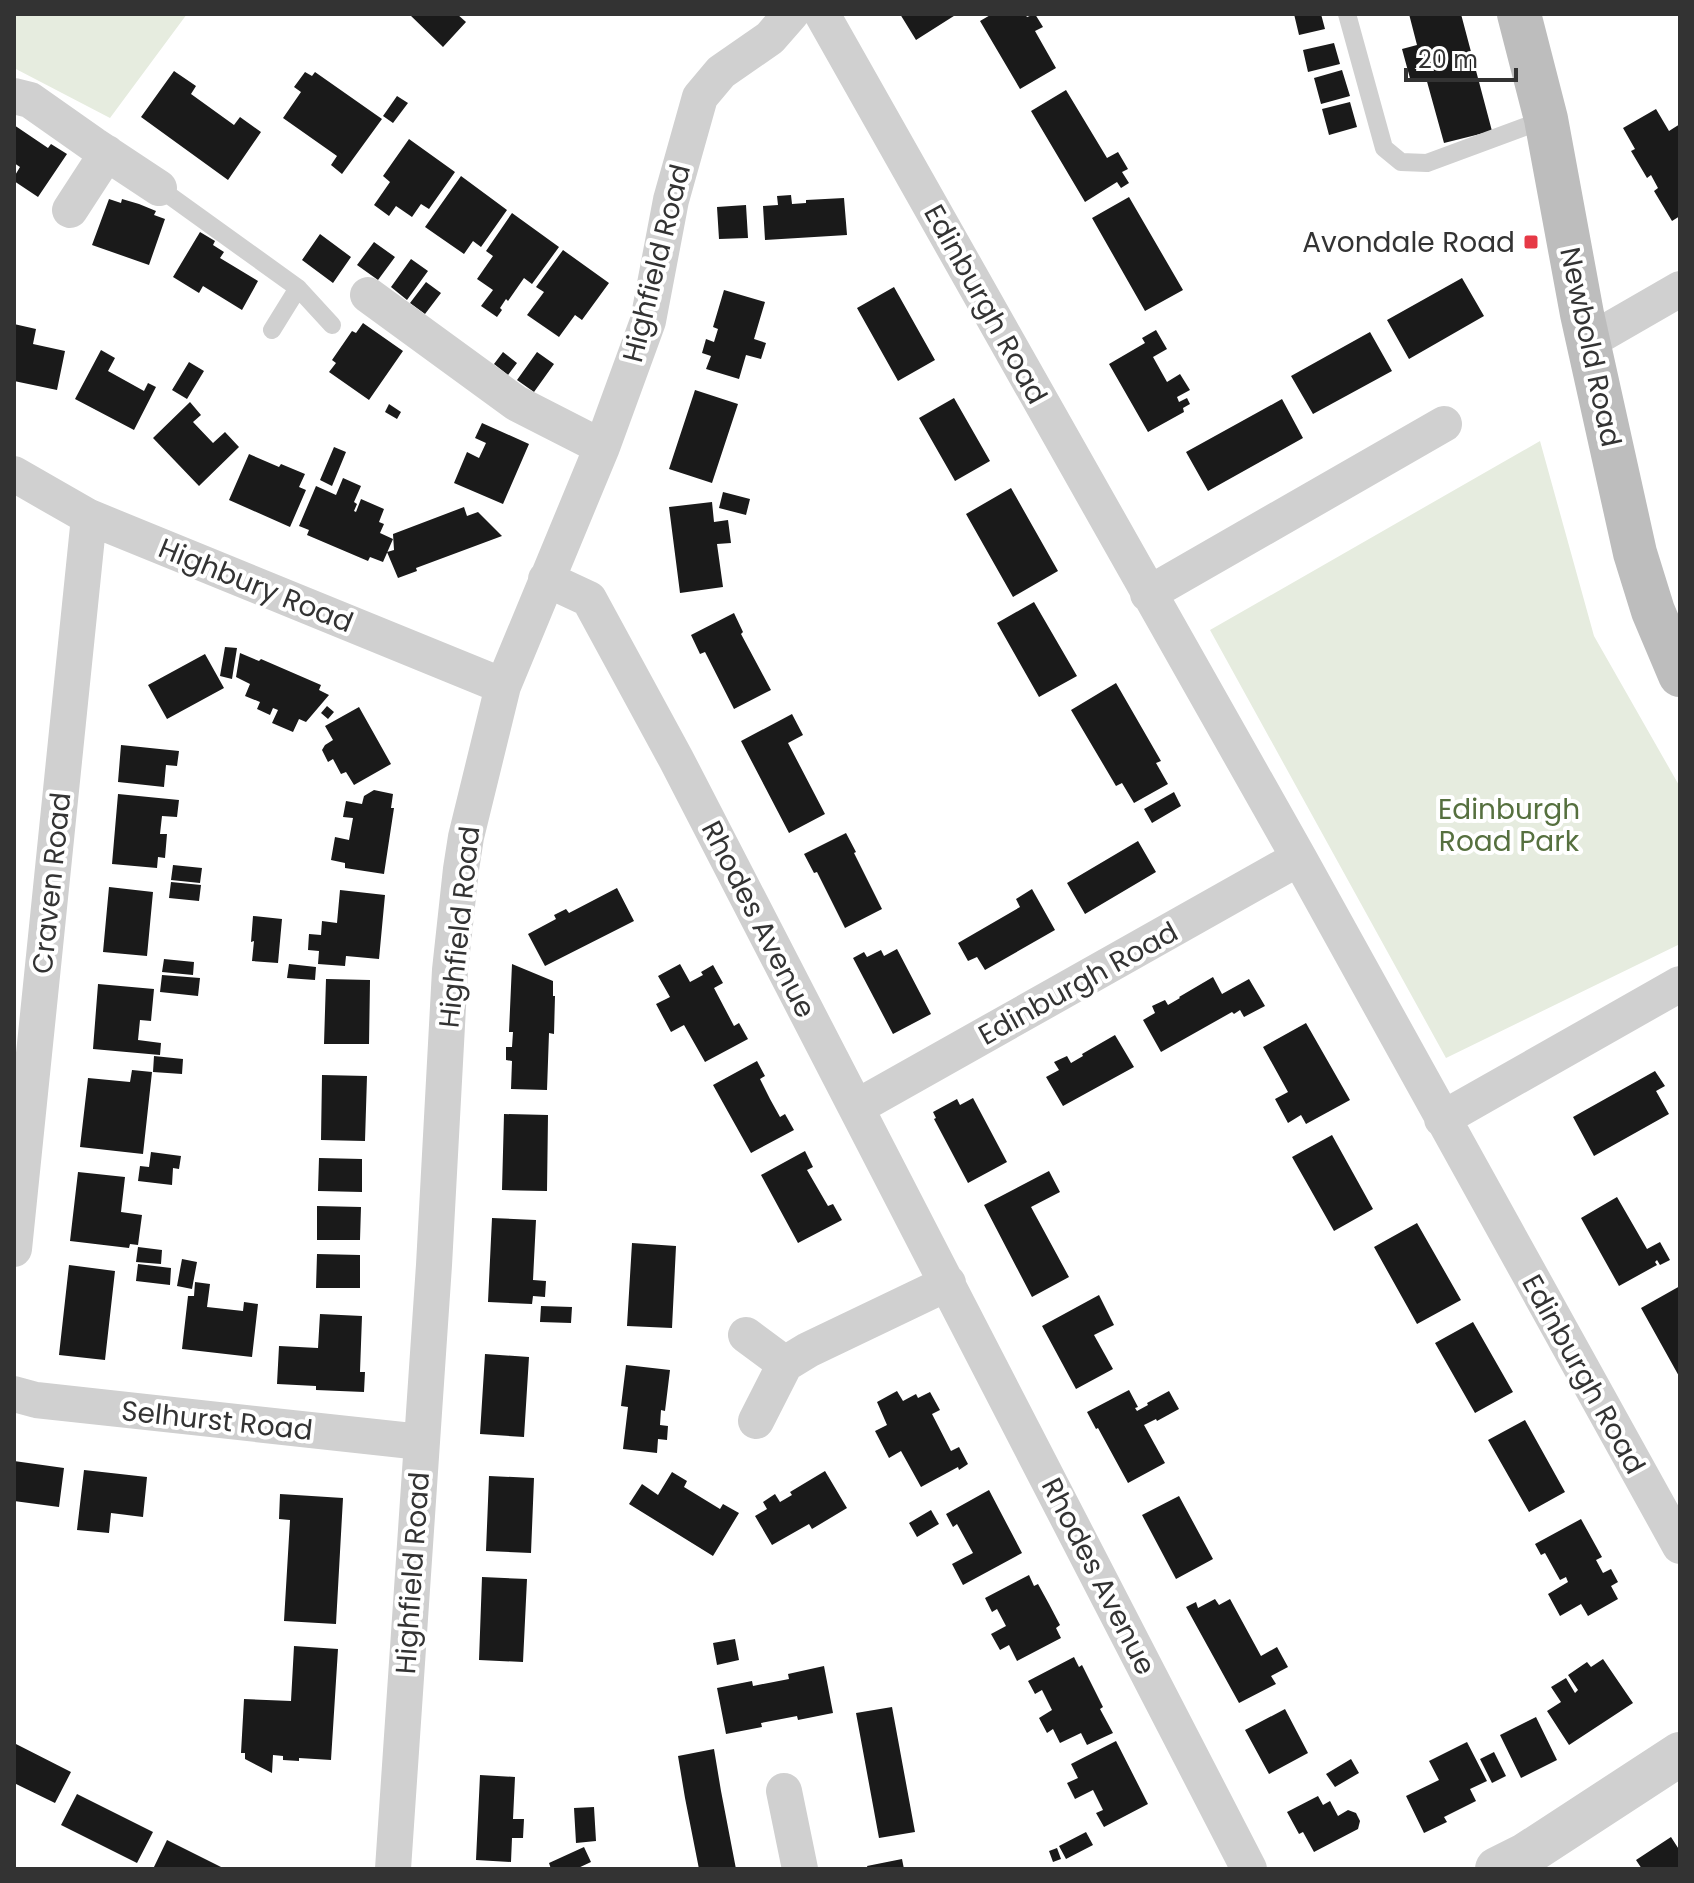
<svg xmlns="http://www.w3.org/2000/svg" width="1694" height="1883" font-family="Poppins,sans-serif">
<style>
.green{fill:#e6ecdf}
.building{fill:#1a1a1a}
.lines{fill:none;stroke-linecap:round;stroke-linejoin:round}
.service{stroke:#d0d0d0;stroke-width:18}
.minor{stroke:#d0d0d0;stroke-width:36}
.tertiary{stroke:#d0d0d0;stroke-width:44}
.secondary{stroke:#bdbdbd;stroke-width:44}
.poi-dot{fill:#e63946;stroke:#fff;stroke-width:3}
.labels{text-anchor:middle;stroke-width:8;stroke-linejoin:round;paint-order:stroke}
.poi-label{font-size:28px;fill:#333;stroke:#fff;text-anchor:end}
.street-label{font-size:28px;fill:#333;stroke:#fff}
.park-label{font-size:28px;fill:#56703f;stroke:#fff}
</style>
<rect width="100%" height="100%" fill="#fff"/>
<path class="green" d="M14 14H187L110 118 14 68Z
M1540 441 1594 636 1680 787V944L1446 1058 1210 630Z"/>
<path class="building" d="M409 14H457L466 22 443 47Z
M900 14H957L916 40Z
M992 14H1025L1027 17 1035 14 1043 27 1035 31 1056 68 1020 89 980 21Z
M1294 14H1321L1325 29 1299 35Z
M1409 14H1461L1492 131 1444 143 1426 78 1411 82 1402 49 1417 45Z
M1334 43 1340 64 1308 72 1303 50Z
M1342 70 1350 96 1321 104 1314 78Z
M174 71 196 86 191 94 234 125 240 117 261 132 228 180 141 117Z
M305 72 312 76 315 72 382 119 342 174 331 165 337 156 283 118 301 92 294 87Z
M1066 90 1107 158 1118 152 1128 169 1122 172 1129 183 1121 188 1117 182 1085 202 1031 111Z
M397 96 408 103 393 123 383 116Z
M1350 102 1357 127 1329 135 1322 109Z
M1656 109 1669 131 1680 124V216L1672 221 1654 191 1658 188 1651 175 1647 178 1631 151 1635 149 1623 128Z
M14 125 48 148 51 144 67 154 38 197 14 181V177L20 167 14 163Z
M409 139 455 172 429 209 421 204 412 217 396 206 389 216 374 205 390 182 383 176Z
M461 176 507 210 481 247 473 241 464 254 425 227Z
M791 195 792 204 806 203V200L844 198 847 235 765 240 763 206 778 205 777 196Z
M1129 197 1183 290 1145 311 1092 218Z
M109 199 121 203 122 199 139 204 156 211 154 215 165 219 149 265 92 245Z
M746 205 748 238 719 239 717 207Z
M512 213 559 247 532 284 524 278 508 301 506 299 500 308 502 310 497 317 481 306 493 290 477 279 493 256 486 251Z
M200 232 215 241 213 245 224 252 220 258 258 281 242 310 203 286 199 293 173 277Z
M320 234 351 257 333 283 302 260Z
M374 242 395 257 378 280 357 265Z
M563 250 609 283 582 320 575 315 559 337 527 315 544 292 536 287Z
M411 259 428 271 407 300 391 287Z
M1462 278 1484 316 1409 359 1387 320Z
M426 282 441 293 425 314 410 303Z
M894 287 935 360 898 381 857 308Z
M724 290 765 302 754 339 766 343 761 359 746 355 739 379 706 369 711 356 702 353 706 339 714 342 718 329 713 327Z
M363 323 403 351 369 400 329 372 336 363 332 360 352 331 356 333Z
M14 324 36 329 33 344 65 351 57 390 14 381Z
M1156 330 1167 349 1153 357 1167 382 1180 374 1190 390 1177 397 1179 402 1187 398 1190 404 1183 408 1184 412 1148 432 1109 364 1145 343 1142 338Z
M1370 332 1392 371 1313 414 1291 376Z
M101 350 115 358 108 371 144 391 148 383 156 387 134 430 75 399Z
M503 352 517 363 508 375 494 364Z
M537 352 554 364 534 392 517 380Z
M189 362 204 371 187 399 172 390Z
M695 390 738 404 712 483 669 469Z
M954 398 990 461 955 481 919 418Z
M1282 399 1303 438 1208 491 1186 452Z
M190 402 201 415 193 422 213 443 225 432 239 447 199 486 153 438Z
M389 404 401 412 397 419 385 412Z
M482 423 529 444 503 504 454 483 467 452 479 458 486 443 475 438Z
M334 447 346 452 332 486 320 480Z
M249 454 279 467 281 464 305 474 299 487 306 490 290 527 229 500Z
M343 478 361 486 354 502 357 504 354 511 356 512 361 499 384 509 379 522 384 524 380 533 393 539 383 562 370 557 368 561 307 535 309 530 299 526 316 486 336 495Z
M1011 488 1058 571 1013 597 966 514Z
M723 492 750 499 746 515 719 508Z
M712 502 714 522 728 520 731 543 717 544 723 587 680 593 669 507Z
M464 507 467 516 478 512 502 536 416 568 417 571 398 578 387 552 394 550 393 534Z
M1034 602 1077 676 1039 697 997 623Z
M734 613 743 632 741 634 771 690 734 709 705 652 700 654 691 635Z
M225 647 237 648 232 679 220 676Z
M240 653 259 661 261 659 321 685 319 690 329 695 306 722 299 719 293 732 272 723 278 710 273 708 270 715 257 709 260 702 245 696 250 684 236 677Z
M205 654 224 688 167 719 148 685Z
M1116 683 1161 761 1156 763 1168 784 1134 803 1122 783 1116 786 1071 710Z
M327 706 334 712 328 719 321 713Z
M359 707 391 764 354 785 346 772 341 774 333 759 328 762 322 750 325 745 333 740 325 726Z
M792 714 803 735 788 743 825 814 789 833 741 741Z
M121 745 179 751 177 766 166 765 164 787 118 782Z
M374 790 393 794 391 808H394L384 874 345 868V863L331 860 335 837 349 840 353 818 343 817 346 801 362 804 364 796Z
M1174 792 1181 806 1152 823 1144 809Z
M118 794 179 800 177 817 162 816 160 834H167L165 858 158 857 157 868 112 864Z
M846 833 856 852 854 853 882 909 845 928 817 872 814 873 804 854Z
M1138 841 1156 872 1085 914 1067 883Z
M173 865 202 868 200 883 171 880Z
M171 882 201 885 199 901 169 898Z
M109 887 153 892 147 956 103 952Z
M617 888 634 921 545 966 528 934 556 919 554 915 566 909 569 913Z
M1032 889 1055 930 985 970 977 957 968 961 958 943 1020 907 1016 899Z
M340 890 385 895 379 959 346 956 345 966 318 964 319 951 308 950 309 934 321 935 322 921 337 923Z
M253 916 282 919 278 963 252 961 254 941 251 942Z
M897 949 931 1014 893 1034 853 958 864 952 867 957 881 950 884 956Z
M164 959 194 962 193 975 162 972Z
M289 964 316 967 315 980 287 978Z
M512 964 553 981V996H555L554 1034 549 1033 547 1090 511 1089 512 1061 506 1060V1047H512L513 1032H509Z
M680 964 690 982 703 975 701 972 713 965 723 983 714 988 734 1026 739 1023 748 1039 705 1062 684 1025 671 1032 656 1004 670 997 658 976Z
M162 975 200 978 198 996 160 992Z
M1213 977 1222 994 1249 979 1265 1006 1244 1017 1240 1010 1234 1014 1232 1012 1161 1052 1143 1020 1155 1013 1152 1006 1165 1000 1168 1005 1180 998 1179 997Z
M326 979 370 980 369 1044H324Z
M98 984 154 989 151 1021 140 1020 138 1040 161 1043 160 1055 93 1049Z
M1306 1023 1350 1100 1306 1124 1301 1115 1288 1123 1275 1099 1288 1092 1263 1047Z
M1115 1035 1134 1067 1063 1106 1046 1077 1059 1070 1054 1062 1067 1056 1071 1063 1083 1056 1082 1054Z
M154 1056 183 1059 182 1074 153 1072Z
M757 1061 765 1076 760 1079 770 1099 780 1117 785 1114 794 1130 751 1153 713 1085Z
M132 1070 152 1072 143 1154 80 1147 88 1078 130 1082Z
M1655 1071 1665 1086 1656 1091 1669 1114 1594 1156 1573 1117Z
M322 1075 367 1076 365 1141 321 1140Z
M973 1098 1007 1162 968 1183 934 1119 936 1118 933 1112 957 1099 960 1105Z
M504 1114 548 1115 547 1191 502 1190Z
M1332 1135 1373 1209 1334 1231 1292 1157Z
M805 1151 813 1167 807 1170 828 1206 833 1204 842 1220 798 1243 761 1175Z
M151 1152 181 1156 179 1169 173 1168 172 1185 138 1181 140 1166 149 1167Z
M319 1158 362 1159V1192L318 1191Z
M1049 1171 1060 1192 1031 1207 1069 1277 1032 1297 984 1205Z
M78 1172 125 1177 121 1212 142 1215 138 1245 130 1244 129 1248 70 1241Z
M1617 1197 1647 1249 1660 1242 1670 1260 1660 1265 1657 1260 1655 1262 1657 1265 1619 1286 1581 1218Z
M317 1206 361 1207 360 1240H317Z
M492 1218 536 1220 533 1280 546 1281 545 1297 533 1296 532 1304 488 1302Z
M1417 1223 1461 1300 1417 1324 1374 1247Z
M632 1243 676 1246 672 1328 627 1326Z
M138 1247 162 1250 161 1264 136 1262Z
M317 1254 360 1255V1288H316Z
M182 1259 197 1262 192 1289 177 1286Z
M138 1264 171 1268 170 1285 136 1281Z
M69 1265 115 1271 105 1360 59 1355Z
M195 1282 210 1284 207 1307 243 1311 244 1302 258 1304 252 1357 182 1349 188 1296H194Z
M1680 1286V1378L1641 1308Z
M1099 1295 1114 1325 1094 1335 1113 1369 1076 1389 1042 1326Z
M541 1306 572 1307 571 1323 540 1322Z
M320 1314 362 1316 360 1372H365L364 1392 316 1390V1386L277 1384 279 1346 318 1348Z
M1473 1322 1513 1392 1475 1413 1435 1343Z
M485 1354 529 1357 524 1437 480 1434Z
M626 1365 670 1370 665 1411 661 1410 660 1425 668 1426 667 1440 658 1439 657 1453 623 1449 628 1407 621 1406Z
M1129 1390 1138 1407 1135 1408 1137 1411 1148 1405 1147 1403 1169 1391 1179 1409 1157 1421 1156 1419 1144 1425 1165 1463 1128 1483 1098 1428 1096 1429 1087 1412Z
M897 1391 903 1401 916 1394 918 1398 930 1392 940 1410 932 1414 951 1451 959 1447 968 1464 959 1470 958 1467 921 1487 901 1451 889 1458 875 1431 887 1425 877 1402Z
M1525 1420 1565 1492 1529 1512 1488 1440Z
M14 1461 64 1468 59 1507 14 1501Z
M84 1470 147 1477 143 1517 111 1513 109 1533 77 1530Z
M825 1471 847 1508 812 1529 809 1524 772 1545 755 1516 767 1509 763 1502 775 1494 780 1502 792 1495 790 1492Z
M672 1472 687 1481 684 1487 720 1509 723 1504 739 1513 713 1556 629 1504 642 1484 658 1495Z
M489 1476 534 1478 531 1553 486 1551Z
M989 1490 1022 1553 963 1585 952 1564 973 1553 957 1524 953 1527 946 1514Z
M280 1494 343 1498 336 1624 284 1621 290 1520 279 1519Z
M1179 1496 1213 1559 1176 1579 1142 1515Z
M931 1510 939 1524 917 1537 909 1523Z
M1581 1519 1602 1557 1596 1560 1603 1573 1611 1569 1618 1582 1611 1586 1618 1599 1588 1616 1581 1604 1560 1616 1548 1594 1568 1582 1566 1577 1560 1580 1545 1553 1541 1555 1535 1544Z
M1029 1575 1034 1586 1038 1584 1049 1604 1060 1625 1056 1628 1061 1638 1017 1661 1009 1645 1000 1650 991 1634 1006 1626 997 1609 992 1612 985 1598Z
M482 1577 527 1579 523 1662 479 1660Z
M1215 1599 1219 1605 1230 1599 1261 1656 1277 1647 1288 1667 1271 1676 1276 1684 1239 1703 1186 1607 1196 1602 1198 1608Z
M735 1639 739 1660 717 1665 713 1643Z
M294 1646 338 1649 331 1760 299 1758V1761L283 1760V1756L273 1755 272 1773 245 1759V1753H241L244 1699 291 1701Z
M1074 1657 1079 1667 1082 1665 1103 1707 1100 1709 1113 1733 1087 1745 1081 1733 1060 1743 1053 1729 1047 1733 1039 1718 1052 1710 1042 1690 1035 1694 1028 1681Z
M1603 1659 1633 1703 1569 1745 1547 1711 1561 1702 1551 1687 1566 1678 1575 1693 1578 1690 1568 1675 1587 1662 1591 1667Z
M824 1666 833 1713 798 1720 797 1716 761 1723 762 1727 726 1734 717 1688 752 1681 753 1686 789 1679 788 1674Z
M892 1707 915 1832 879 1838 856 1713Z
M1285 1709 1308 1753 1269 1774 1245 1730Z
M1536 1717 1557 1760 1521 1778 1500 1735Z
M1116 1741 1148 1804 1104 1827 1096 1813 1103 1810 1093 1790 1075 1799 1067 1783 1078 1778 1071 1764Z
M1467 1742 1487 1781 1470 1789 1476 1801 1444 1817 1447 1822 1424 1833 1406 1796 1439 1780 1429 1761Z
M14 1743 71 1772 55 1803 14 1783Z
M714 1749 721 1791 736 1869H699L685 1798 678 1756Z
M1494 1752 1506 1776 1492 1783 1480 1759Z
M1351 1759 1359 1773 1335 1787 1326 1774Z
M480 1775 515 1777 513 1819H524L523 1838H512L511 1862 476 1860Z
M77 1794 153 1832 137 1863 61 1825Z
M1318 1796 1323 1805 1330 1801 1338 1816 1348 1810 1356 1813 1360 1821 1358 1829 1314 1852 1303 1832 1299 1834 1287 1812Z
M594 1807 596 1841 576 1843 574 1808Z
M1086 1832 1093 1845 1066 1859 1059 1846Z
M1671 1837 1680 1851V1869H1642L1636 1860Z
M167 1840 225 1869H153Z
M584 1847 591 1862 576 1869H551L549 1863Z
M1057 1848 1061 1859 1053 1862 1049 1851Z
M902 1859 904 1869H868L867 1866Z"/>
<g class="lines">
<path class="service" d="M1347 14 1384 148 1401 162 1427 163 1546 119
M159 188 298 288 332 325
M272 330 298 288"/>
<path class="minor" d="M822 14 1299 858 1680 1546
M14 96 30 100 94 145 159 188
M70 210 107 153
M368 295 516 403 602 447
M1588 342 1680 289
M14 474 89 517 503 686
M546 579 589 599 676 759 1249 1869
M1148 594 1444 424
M857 1107 1299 858
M1442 1119 1680 984
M14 1249 89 517
M746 1335 785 1364 808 1350 948 1283
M14 1394 36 1400 421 1442
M756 1421 785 1364
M784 1791 800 1869
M393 1869 434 1265 450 970 461 869 466 837 503 686 602 447 648 321 671 200 700 97 721 72 770 38 791 14"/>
<path class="tertiary" d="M1497 1869 1525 1855 1680 1754"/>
<path class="secondary" d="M1519 14 1546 119 1582 314 1635 553 1653 611 1680 675"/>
</g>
<rect class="poi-dot" x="1523" y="234" width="16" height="16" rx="4"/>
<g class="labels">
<g class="poi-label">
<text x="1515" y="252">Avondale Road</text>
</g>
<g class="street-label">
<text transform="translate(656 263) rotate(-76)" y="10">Highfield Road</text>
<text transform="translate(986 304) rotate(61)" y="10">Edinburgh Road</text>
<text transform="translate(1591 347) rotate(78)" y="10">Newbold Road</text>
<text transform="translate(256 585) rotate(22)" y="10">Highbury Road</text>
<text transform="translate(51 883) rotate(-84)" y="10">Craven Road</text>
<text transform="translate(759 919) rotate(63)" y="10">Rhodes Avenue</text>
<text transform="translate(459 927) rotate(-84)" y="10">Highfield Road</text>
<text transform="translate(1078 983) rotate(-29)" y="10">Edinburgh Road</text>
<text transform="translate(1584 1374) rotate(61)" y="10">Edinburgh Road</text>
<text transform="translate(217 1420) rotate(6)" y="10">Selhurst Road</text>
<text transform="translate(412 1573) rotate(-86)" y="10">Highfield Road</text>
<text transform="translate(1099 1576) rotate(63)" y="10">Rhodes Avenue</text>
</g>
<g class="park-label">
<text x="1509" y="819">Edinburgh<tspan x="1509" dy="32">Road Park</tspan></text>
</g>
</g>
<rect width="1694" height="1883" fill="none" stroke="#333333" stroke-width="32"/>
<path d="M1406 68v12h110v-12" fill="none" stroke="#333333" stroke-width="4"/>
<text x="1418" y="68" font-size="24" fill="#333333" stroke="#ffffff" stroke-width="6" paint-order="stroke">20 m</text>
</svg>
